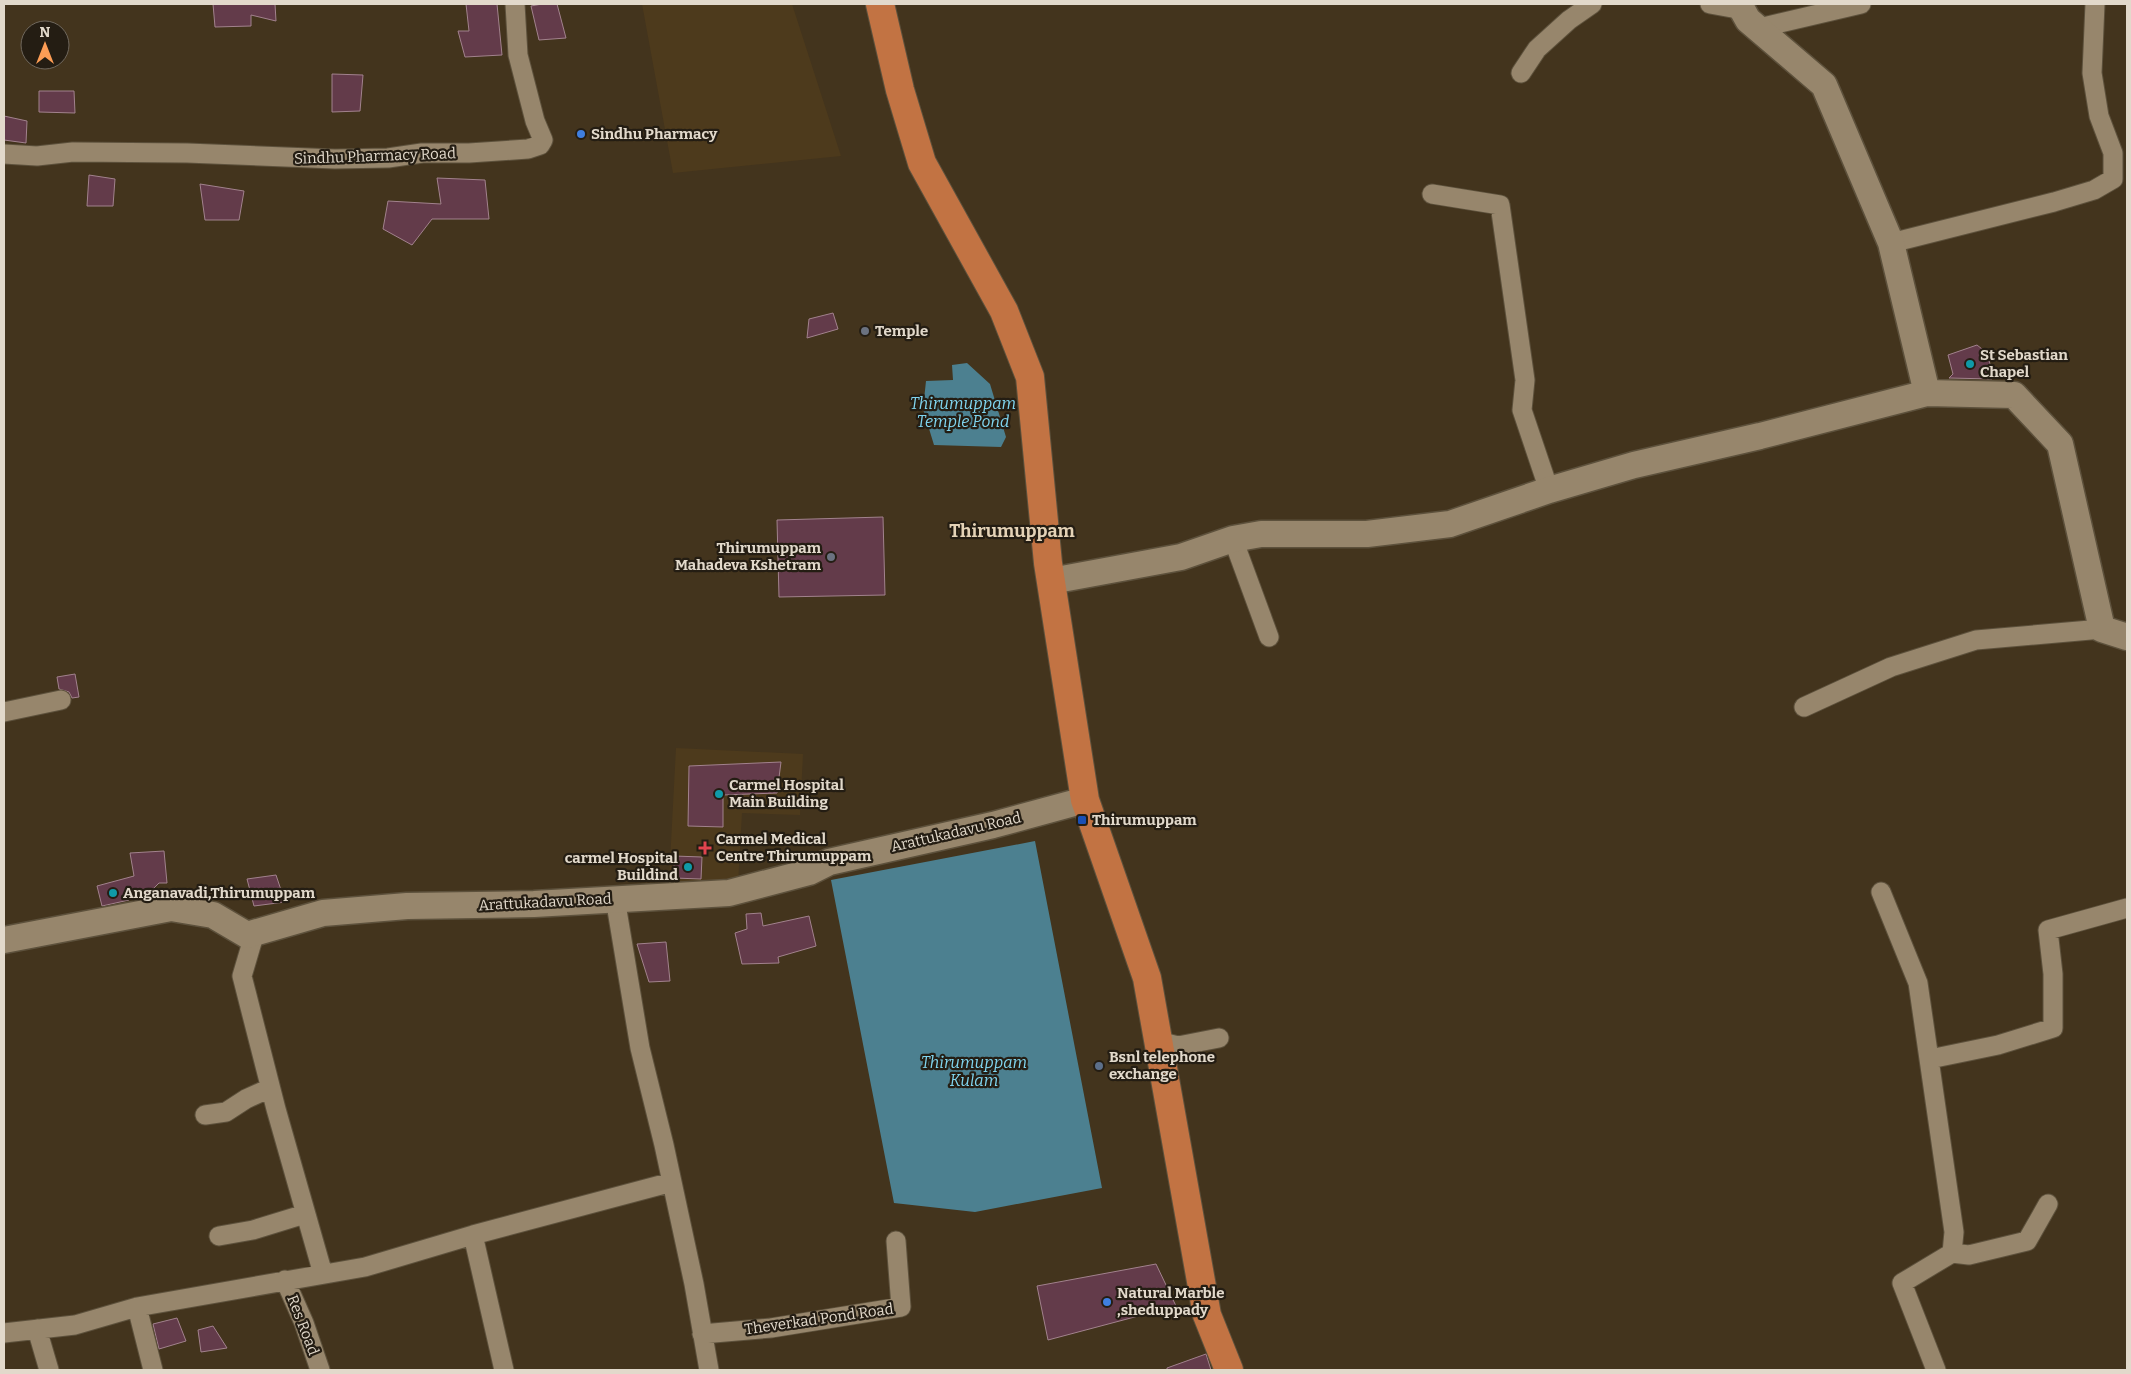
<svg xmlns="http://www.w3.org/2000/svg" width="2131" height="1374" font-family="Bitter,serif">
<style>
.built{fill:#4d3a1c}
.water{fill:#4c8090}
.building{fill:#633b4a;stroke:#a2828d}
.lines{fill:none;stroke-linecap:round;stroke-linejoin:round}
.street-casing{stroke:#5d513c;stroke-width:21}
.secondary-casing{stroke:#5d513c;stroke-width:29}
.highway-casing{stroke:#5d513c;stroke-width:30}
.street{stroke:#97866c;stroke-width:19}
.secondary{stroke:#97866c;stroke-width:26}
.highway{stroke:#c27343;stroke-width:28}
.shop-dot{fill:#3f7fe0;stroke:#241d13;stroke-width:2}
.worship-dot{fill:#6b7280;stroke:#241d13;stroke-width:2}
.culture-dot{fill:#0f9aa8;stroke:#241d13;stroke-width:2}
.transit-dot{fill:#1a4fb4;stroke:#241d13;stroke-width:2}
.health-dot{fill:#e0444e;stroke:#241d13;stroke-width:2}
.service-dot{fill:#5c6f8a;stroke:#241d13;stroke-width:2}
.labels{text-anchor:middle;stroke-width:4.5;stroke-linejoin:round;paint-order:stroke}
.poi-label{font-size:15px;font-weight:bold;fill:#e2d9cb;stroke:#241d13;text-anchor:start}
.street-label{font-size:15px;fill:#e2d9cb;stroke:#241d13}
.water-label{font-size:16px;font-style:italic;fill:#80d5ef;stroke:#241d13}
.quarter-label{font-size:18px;font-weight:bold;fill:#e4d2b6;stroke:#241d13}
</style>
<rect width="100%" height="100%" fill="#43341d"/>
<path class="built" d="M642 4H792L841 156 673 173Z
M676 748 803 754 800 815 742 813 738 884 669 881Z"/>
<path class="water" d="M967 363 990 384 1006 437 1001 447 934 445 923 409 926 381 953 380 952 365Z
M1035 841 1102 1188 975 1212 894 1203 831 880Z"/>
<path class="building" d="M213 4H275L276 21 251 15V26L215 27Z
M466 4H497L502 55 465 57 458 31H469Z
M542 4H557L566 38 539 40 531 6Z
M332 74 363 75 360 111 332 112Z
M39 91H74L75 113 39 112Z
M4 116 27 121 26 143 4 140Z
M89 175 115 179 113 206H87Z
M437 178 485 180 489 219H432L412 245 383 229 388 201 441 204Z
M200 184 244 191 239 220H205Z
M833 313 838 329 807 338 809 319Z
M1977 345 1987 353 1993 375 1992 379 1949 378 1953 374 1948 355Z
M883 517 885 595 779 597 777 520Z
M75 674 79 697 72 698 69 692 59 689 57 677Z
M781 762 777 793 723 795V827L688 826 689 766Z
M164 851 167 883H159L148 894 128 898 129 900 102 906 97 886 134 876 130 853Z
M674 856 702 857 701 879 674 878Z
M276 875 285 902 254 906 247 879Z
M761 913 763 926 809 916 816 946 778 957 779 963 742 964 735 933 747 929 746 914Z
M666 942 670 981 649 982 637 944Z
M1156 1264 1176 1306 1048 1340 1037 1286Z
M177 1318 186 1341 159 1349 153 1324Z
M213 1326 227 1348 201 1352 198 1330Z
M1206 1354 1211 1370H1167V1368Z"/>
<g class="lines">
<g class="street-casing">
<path id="street" d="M1710 4 1743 10
M1759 28 1861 4
M1521 73 1537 49 1569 20 1592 4
M4 154 37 156 73 152 187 153 335 159 388 158 422 153H469L528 149 540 145 543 140 535 121 518 55 515 4
M1432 194 1500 205 1525 380 1522 410 1549 490
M1891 243 2054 202 2094 190 2113 179V153L2099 116 2092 73 2095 4
M1233 539 1269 637
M1804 707 1891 667 1976 640 2102 629
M4 712 61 700
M1881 892 1918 983 1954 1232 1952 1253
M615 898 640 1048 664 1145 694 1284 709 1370
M255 932 242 976 276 1109 323 1274
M1158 1041 1178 1046 1219 1038
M1930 1059 1998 1045 2053 1028V974L2048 930 2127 908
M205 1115 226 1112 246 1099 270 1088
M473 1235 504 1370
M219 1236 253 1230 305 1214
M285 1280 304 1323 320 1370
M137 1307 153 1370
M37 1329 49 1370
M4 1333 75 1325 137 1307 365 1267 473 1235 672 1182
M702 1334 771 1328 901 1307 896 1241
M1936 1370 1902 1283 1952 1253 1969 1255 2027 1241 2048 1204"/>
</g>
<g class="secondary-casing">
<path id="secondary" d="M1739 4 1748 20 1824 85 1891 243 1927 393
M1051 581 1181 557 1233 539 1261 534H1367L1450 524 1549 490 1634 465 1760 436 1927 393 2014 395 2060 444 2102 629 2127 637
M4 940 171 908 213 915 247 935 323 913 407 906 534 904 729 893 809 872 829 862 993 825 1085 800"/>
</g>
<g class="highway-casing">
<path id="highway" d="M880 4 900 90 922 163 1004 311 1030 377 1048 563 1085 800 1147 978 1207 1315 1229 1370"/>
</g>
<use href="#street" class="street"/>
<use href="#secondary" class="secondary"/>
<use href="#highway" class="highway"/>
</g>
<g class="shop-dot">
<circle cx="581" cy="134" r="5"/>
<circle cx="1107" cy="1302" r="5"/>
</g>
<g class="worship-dot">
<circle cx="865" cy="331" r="5"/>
<circle cx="831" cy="557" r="5"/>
</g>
<g class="culture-dot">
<circle cx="1970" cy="364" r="5"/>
<circle cx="719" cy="794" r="5"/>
<circle cx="688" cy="867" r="5"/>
<circle cx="113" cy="893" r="5"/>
</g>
<rect class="transit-dot" x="1077" y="815" width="10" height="10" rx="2.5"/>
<path class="health-dot" d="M702.5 840.5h5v5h5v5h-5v5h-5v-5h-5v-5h5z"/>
<circle class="service-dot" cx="1099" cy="1066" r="5"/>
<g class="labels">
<g class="poi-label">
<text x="591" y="139">Sindhu Pharmacy</text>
<text x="875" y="336">Temple</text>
<text x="1980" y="360">St Sebastian<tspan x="1980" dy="17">Chapel</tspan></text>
<text x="821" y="553" text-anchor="end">Thirumuppam<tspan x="821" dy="17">Mahadeva Kshetram</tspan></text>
<text x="729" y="790">Carmel Hospital<tspan x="729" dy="17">Main Building</tspan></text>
<text x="1092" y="825">Thirumuppam</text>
<text x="716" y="844">Carmel Medical<tspan x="716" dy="17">Centre Thirumuppam</tspan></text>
<text x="678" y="863" text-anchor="end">carmel Hospital<tspan x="678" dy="17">Buildind</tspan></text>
<text x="123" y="898">Anganavadi,Thirumuppam</text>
<text x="1109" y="1062">Bsnl telephone<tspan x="1109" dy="17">exchange</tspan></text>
<text x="1117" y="1298">Natural Marble<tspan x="1117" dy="17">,sheduppady</tspan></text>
</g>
<g class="street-label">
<text transform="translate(375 156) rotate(-2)" y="5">Sindhu Pharmacy Road</text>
<text transform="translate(956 832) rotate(-13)" y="5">Arattukadavu Road</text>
<text transform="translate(545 902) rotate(-3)" y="5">Arattukadavu Road</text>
<text transform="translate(819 1319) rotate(-8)" y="5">Theverkad Pond Road</text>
<text transform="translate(303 1325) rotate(69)" y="5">Res Road</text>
</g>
<g class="water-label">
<text x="963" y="409">Thirumuppam<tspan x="963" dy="18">Temple Pond</tspan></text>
<text x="974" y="1068">Thirumuppam<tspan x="974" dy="18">Kulam</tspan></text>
</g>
<g class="quarter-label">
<text x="1012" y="537">Thirumuppam</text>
</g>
</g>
<rect width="2131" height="1374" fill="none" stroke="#e2d9cb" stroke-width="10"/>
<g transform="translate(45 45)"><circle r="24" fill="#241d13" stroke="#70685d"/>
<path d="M0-4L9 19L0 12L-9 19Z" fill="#fd9d55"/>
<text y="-8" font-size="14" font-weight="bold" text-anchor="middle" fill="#e2d9cb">N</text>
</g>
</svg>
